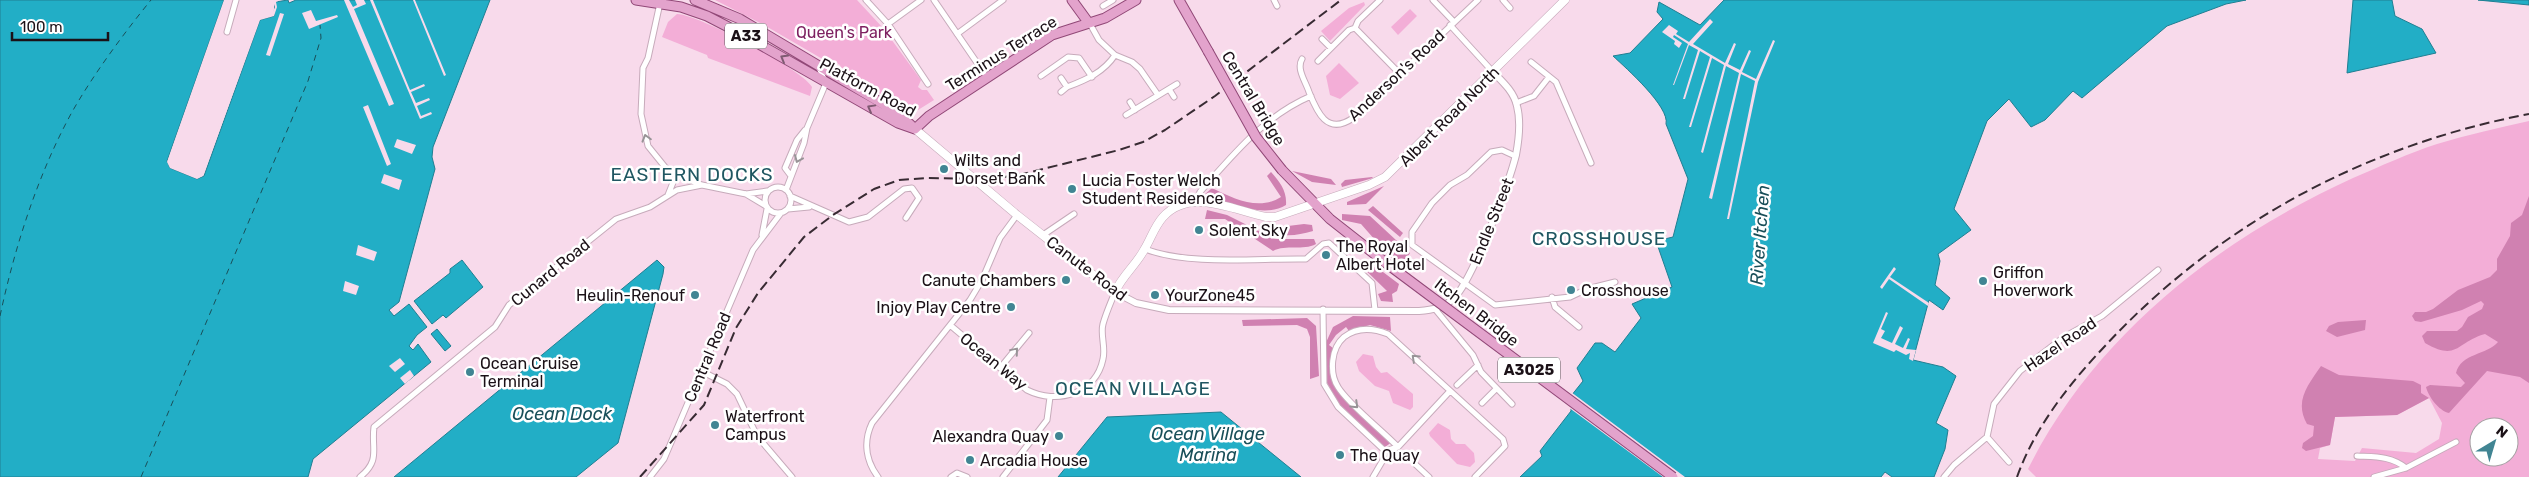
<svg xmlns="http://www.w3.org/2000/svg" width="2529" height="477" font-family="Rubik,sans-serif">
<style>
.green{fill:#f3aed7;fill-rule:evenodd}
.forest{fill:#d081b1}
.water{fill:#22aec6;stroke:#207f92}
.pier{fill:#f8daeb}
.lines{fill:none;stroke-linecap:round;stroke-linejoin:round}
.ferry{stroke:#194f59;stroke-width:1;stroke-dasharray:6 5;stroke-linecap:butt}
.minor-casing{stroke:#c7abbb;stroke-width:7}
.tertiary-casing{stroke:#c7abbb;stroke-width:8}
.secondary-casing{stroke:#c7abbb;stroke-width:9}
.primary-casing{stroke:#914877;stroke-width:11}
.minor{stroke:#fff;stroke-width:5}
.tertiary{stroke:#fff;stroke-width:6}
.secondary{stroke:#fff;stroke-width:8}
.primary{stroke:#e3a3cc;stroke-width:9}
.rail{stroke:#382b33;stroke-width:2;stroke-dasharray:10 5;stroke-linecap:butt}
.primary-bridge-casing{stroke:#914877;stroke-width:11;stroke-linecap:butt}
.primary-bridge{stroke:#e3a3cc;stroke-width:9}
.oneway{stroke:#7f5a72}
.oneway2{stroke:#989497}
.poi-dot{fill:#418593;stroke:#fff;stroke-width:2}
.labels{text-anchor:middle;stroke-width:5;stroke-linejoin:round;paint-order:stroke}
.shield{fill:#fff;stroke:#5f585d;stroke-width:1}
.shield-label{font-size:15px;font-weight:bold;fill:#1b1117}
.park-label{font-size:16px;fill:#7e2161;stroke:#fff}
.street-label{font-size:16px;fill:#1b1117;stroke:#fff}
.poi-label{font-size:16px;fill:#1b1117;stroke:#fff;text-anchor:start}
.water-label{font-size:18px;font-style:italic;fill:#194f59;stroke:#fff}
.quarter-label{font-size:19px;letter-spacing:1px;fill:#205762;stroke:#fff}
</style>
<rect width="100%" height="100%" fill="#f8daeb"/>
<path class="green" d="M715 0H857L883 28 921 80 918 87 922 90H927L934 100 918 110H907L841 70 840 65 835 62 831 64 764 25Z
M1364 2 1365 5 1330 41 1321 31 1349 8Z
M1410 9 1417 16 1398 35 1391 27Z
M677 14C698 14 803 70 812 87L810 96 708 58 707 55 662 37 668 22Z
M1339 63 1359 83 1340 99 1330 95 1326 76Z
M2529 121V477H2036L2028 469C2095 335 2219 239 2353 178 2381 166 2409 153 2437 144 2467 135 2498 128 2529 121ZM2429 398 2442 423 2439 439 2416 453 2362 448 2355 461 2318 459 2320 448 2330 445 2335 417 2397 415ZM2479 427H2509V457H2479Z
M1363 354 1373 356 1376 367 1381 373 1387 372 1413 394V407L1410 410 1393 403 1389 391 1375 386 1359 371 1356 362Z
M1438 423 1450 430 1451 439 1456 444H1465L1474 453 1475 462 1470 467 1457 464 1430 436 1429 433Z"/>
<path class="forest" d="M1292 171 1331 179 1336 185 1312 182Z
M1271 172C1280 182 1287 191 1286 205 1264 219 1227 202 1203 196L1212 188C1234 199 1259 211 1281 197L1267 176Z
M1372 177 1373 178 1342 187 1341 184 1345 180Z
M1384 186 1366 204 1347 205V202Z
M2529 196V383L2520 377 2487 371 2449 413C2439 411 2428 396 2426 387L2430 385 2461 387 2465 383 2456 373C2461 353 2487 355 2498 342L2485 334C2456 342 2458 362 2425 343L2422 336 2427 331H2457L2462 327 2468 317 2482 309 2484 304 2481 301 2462 310 2421 322 2415 321 2412 316 2415 312H2426L2433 309 2458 290 2490 277 2497 270V259L2510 236 2511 223 2522 215Z
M1373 206 1403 233 1400 237 1368 210Z
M1207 210 1227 215 1275 239H1314L1316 244C1303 251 1286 244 1273 251L1225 219H1205Z
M1342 214 1370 216 1410 253 1402 266 1390 257 1361 224 1342 220Z
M1304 224 1312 225 1313 231C1295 236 1282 238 1265 229Z
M1354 259 1379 269 1399 284 1397 291 1392 294 1393 302 1381 301 1378 294 1387 291Z
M1353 316 1390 317 1391 331 1370 325 1349 331 1346 327 1336 335 1329 345 1333 348 1331 367 1334 384 1392 442 1385 447 1338 403 1325 379 1324 347 1333 327Z
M1307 318 1316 326 1319 376 1310 379V337L1307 329 1297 325 1243 326 1242 320Z
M2366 320 2365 330 2337 337 2326 331 2329 326 2338 322Z
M2321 366 2339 375 2413 381 2421 385V393L2429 398 2397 415 2335 417 2330 445 2306 451 2302 448 2303 443 2313 436 2314 426 2307 424C2294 401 2308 385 2321 366Z"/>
<path class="water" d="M0 0H224L167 161 170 168 197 179 204 176 260 20 274 16 275 2 288 0 289 3 296 0H490L433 147 432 157 435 169 399 302 389 310 394 316 409 304 427 327 417 335 409 346 413 350 418 344 431 362 313 459 308 477H0Z
M1724 0H2246L2226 4 2167 26 2082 98 2073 91 2045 120 2031 127 2009 99 1987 121 1954 209 1971 230 1938 254 1940 261 1935 285 1950 298 1943 310 1929 300 1913 360 1943 367 1956 376 1936 423 1948 430 1945 449 1934 477H1892L1885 472 1881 477H1520L1542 456 1540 451 1571 411V396L1583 381 1577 368 1595 343H1602L1615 352 1641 318 1632 304 1672 287 1656 241 1673 237 1688 179 1666 124C1670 107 1626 68 1613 56L1630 53 1663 19 1657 12 1659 2 1700 25Z
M2353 0H2392L2395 16 2422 29 2436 53 2347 73Z
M2478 0H2529V5Z
M462 260 483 287 446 318 443 315 432 324 414 301 450 273V269Z
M657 260 664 267 663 274 618 443 576 477H394Z
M437 329 451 346 445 351 431 334Z
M1221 412 1301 477H1058L1107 417Z"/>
<path class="pier" d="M224 0H227L170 161 172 166 197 176 201 174 258 19 272 14 275 7 273 1 281 0 276 2 277 7 274 16 260 20 203 176 197 179 170 168 167 162Z
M344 0H349L353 7 357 5 355 0H364L366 4 354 9 394 104 389 106Z
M370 0H373L410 90 424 84 425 86 411 92 416 103 429 98 430 100 417 106 421 116 431 112 432 114 420 119Z
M413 0H415L446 75 444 76Z
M311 10 316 21 337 15 338 17 309 29 302 13Z
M280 13 284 14 270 56 266 55Z
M1710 19 1713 22 1693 44 1725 63 1734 43 1736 44 1728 64 1740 70 1749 50 1751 51 1742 72 1756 79 1773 40 1775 41 1758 82 1729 219H1727L1755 81 1741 74 1712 199 1709 198 1739 73 1726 66 1703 153 1701 152 1724 65 1712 58 1691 127H1689L1710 57 1700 51 1685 99H1683L1698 50 1689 45 1674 85H1673L1688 44 1674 35 1673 37 1682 43 1679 48 1674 44 1675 41 1662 32 1669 25 1678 31 1676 34 1689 42Z
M368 105 391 164 387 166 363 107Z
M397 139 416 145 412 154 394 147Z
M384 174 402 180 399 190 381 183Z
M358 245 377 252 374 261 356 255Z
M1894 267 1896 269 1890 277 1929 303 1928 306 1889 279 1882 289 1880 287Z
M345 281 359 286 356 295 343 291Z
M1886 312 1888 313 1881 329 1885 331 1881 338 1892 343 1900 326 1903 328 1895 344 1903 348 1908 338 1910 339 1906 349 1916 350 1913 361 1909 359 1910 353 1906 355 1896 350 1894 352 1873 343Z
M400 358 405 364 395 372 389 366Z
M410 370 414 376 405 384 400 378Z
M1571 392 1685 477H1663L1568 407Z"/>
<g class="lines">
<path class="ferry" d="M0 316C15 246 38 174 72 112 93 75 124 33 151 0
M141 477 308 81 321 38 320 25"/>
<g class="minor-casing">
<path id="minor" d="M866 0 888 24 928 84
M934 0 984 73
M1274 0 1277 6
M1433 0 1454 22
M1503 0 1510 8
M660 3 648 58 643 68 641 114 648 146 665 167 676 175 702 185 746 194 767 191
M1103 6 1113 0
M1089 22 1099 40 1115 55 1132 62 1140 69 1158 95
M888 24 921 0
M1450 25 1493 72
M1355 28 1400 74
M1355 28 1358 21 1380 0
M227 32 236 0
M957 34 1003 0
M1322 39 1331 48
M1302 59C1296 69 1306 82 1309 92 1317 112 1327 136 1353 118L1478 0
M1318 61 1349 30 1355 28
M1531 62 1556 82 1591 163
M1041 76 1068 57 1079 58 1092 77
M1061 78 1067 87C1086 80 1104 72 1115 55
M1169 89 1174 97
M1061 92 1067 87
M1130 102 1135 110
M1516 103 1534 96 1549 77
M1126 115 1177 84
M1515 156 1502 150 1491 152 1467 175 1450 185 1432 203 1412 232V245L1495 305 1570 297 1587 289 1615 282
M791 176 785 168 797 140 805 130
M765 200a13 13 0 1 1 26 0a13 13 0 1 1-26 0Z
M786 190 804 143 807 128 826 83 819 68
M746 194 766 206
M668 195 676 175
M790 196 849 222 868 217 904 189 912 188 919 198 906 218
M1196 201 1200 192C1233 155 1264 116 1311 96
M788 209 809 207
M762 235 767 209
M1043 235 1074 214
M1145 249C1190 266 1257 258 1306 259L1323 244 1329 243 1372 283 1375 310
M1552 297 1555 307 1579 327
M1323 309 1324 384 1338 407 1385 451 1383 460 1373 477
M1435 309 1473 355 1481 372 1512 404
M950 325 1027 390C1057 405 1096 394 1103 359 1106 347 1100 335 1103 324 1106 313 1111 302 1115 292
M1000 368 1029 333
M701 371 727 384 737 394 757 436 792 477
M1457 385 1478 365
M1482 403 1496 389
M1987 437 2009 462
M1398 447C1382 430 1349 405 1338 387 1329 373 1331 348 1344 337 1357 327 1373 328 1388 334L1503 439 1505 446 1475 477
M1385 451 1398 447 1450 391
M2357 456C2376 457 2391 456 2406 468
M1415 464 1429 477
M360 477C381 460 371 449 374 427L495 327 509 305 616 219 650 207 677 190 702 185
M650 477 664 459 753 250 781 213
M878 477C866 461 863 442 872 423L970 300 982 280 1000 238 1017 215
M951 477 957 473 967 477
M1003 477 1047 420 1050 397
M1944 477 1954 465 1987 437 1994 404 2020 371 2064 337 2102 316 2158 270
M2374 477 2406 468 2456 442"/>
</g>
<g class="tertiary-casing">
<path id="tertiary" d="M1115 292 1136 303 1169 310 1419 311C1432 310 1444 308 1454 298 1473 279 1509 183 1516 155 1519 139 1521 121 1517 106 1514 92 1503 82 1493 72"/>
</g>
<g class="secondary-casing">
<path id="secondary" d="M915 129 1017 215 1115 292C1122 276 1136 265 1144 250 1151 239 1154 227 1163 217 1190 187 1233 210 1266 217H1275L1369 185 1385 177 1565 0"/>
</g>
<g class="primary-casing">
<path id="primary" d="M636 0 681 7 707 16 736 31 898 123 915 129
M695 0 740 19 898 113 914 128
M1072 0 1088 22
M1179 0 1208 51
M915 129 929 116 1052 35 1105 18 1136 0
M1282 170 1330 219 1386 263"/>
</g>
<use href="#minor" class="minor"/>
<use href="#tertiary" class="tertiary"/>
<use href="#secondary" class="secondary"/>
<use href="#primary" class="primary"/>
<path class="rail" d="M640 477 704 405 736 328 758 293 804 237 833 215 874 189 899 180 926 178 992 179 1023 174 1119 150 1143 142 1165 130 1215 96 1341 0
M2017 477C2035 427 2069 384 2105 346 2218 224 2366 145 2529 114"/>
<g class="primary-bridge-casing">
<path id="primary-bridge" d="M1208 51 1256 137 1282 170
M1386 263 1673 477"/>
</g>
<use href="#primary-bridge" class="primary-bridge"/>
</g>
<defs><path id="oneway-chevron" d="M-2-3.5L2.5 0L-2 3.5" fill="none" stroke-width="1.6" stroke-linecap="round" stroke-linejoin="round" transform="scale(1.25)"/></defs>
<g class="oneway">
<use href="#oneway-chevron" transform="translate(784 58) rotate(-150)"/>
<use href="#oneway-chevron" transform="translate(871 108) rotate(-151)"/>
</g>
<g class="oneway2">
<use href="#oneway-chevron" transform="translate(646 138) rotate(-106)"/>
<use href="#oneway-chevron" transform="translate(798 159) rotate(113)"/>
<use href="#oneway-chevron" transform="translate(1015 351) rotate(-50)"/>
<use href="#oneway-chevron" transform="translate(1415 358) rotate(-137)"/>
<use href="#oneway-chevron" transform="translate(1355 405) rotate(44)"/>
</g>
<g class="poi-dot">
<circle cx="944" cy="169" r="5"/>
<circle cx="1072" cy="189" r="5"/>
<circle cx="1199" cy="230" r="5"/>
<circle cx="1326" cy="255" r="5"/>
<circle cx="1066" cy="280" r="5"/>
<circle cx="1983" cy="281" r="5"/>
<circle cx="1571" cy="290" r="5"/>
<circle cx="695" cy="295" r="5"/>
<circle cx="1155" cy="295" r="5"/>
<circle cx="1011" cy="307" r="5"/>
<circle cx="470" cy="372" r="5"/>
<circle cx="715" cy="425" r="5"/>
<circle cx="1059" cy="436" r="5"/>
<circle cx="1340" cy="455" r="5"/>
<circle cx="970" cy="460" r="5"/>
</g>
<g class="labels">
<g class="shield">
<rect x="725" y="23.5" width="42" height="25" rx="4"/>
<rect x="1498" y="357.5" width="62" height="25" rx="4"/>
</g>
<g class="shield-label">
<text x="746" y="41">A33</text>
<text x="1529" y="375">A3025</text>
</g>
<g class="park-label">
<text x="844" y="38">Queen's Park</text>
</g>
<g class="street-label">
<text transform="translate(1001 53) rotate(-32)" y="6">Terminus Terrace</text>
<text transform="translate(1396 75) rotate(-43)" y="6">Anderson's Road</text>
<text transform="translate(868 87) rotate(28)" y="6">Platform Road</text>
<text transform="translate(1254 98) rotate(59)" y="6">Central Bridge</text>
<text transform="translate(1449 116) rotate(-45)" y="6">Albert Road North</text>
<text transform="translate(1491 221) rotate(-68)" y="6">Endle Street</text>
<text transform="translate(1087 268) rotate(37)" y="6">Canute Road</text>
<text transform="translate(550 272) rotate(-39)" y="6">Cunard Road</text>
<text transform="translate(1477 312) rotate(37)" y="6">Itchen Bridge</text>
<text transform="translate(2060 344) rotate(-34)" y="6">Hazel Road</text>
<text transform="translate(707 357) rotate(-67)" y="6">Central Road</text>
<text transform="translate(994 361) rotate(39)" y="6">Ocean Way</text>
</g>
<g class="poi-label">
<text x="954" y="166">Wilts and<tspan x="954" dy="18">Dorset Bank</tspan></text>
<text x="1082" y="186">Lucia Foster Welch<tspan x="1082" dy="18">Student Residence</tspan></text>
<text x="1209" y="236">Solent Sky</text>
<text x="1336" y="252">The Royal<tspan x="1336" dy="18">Albert Hotel</tspan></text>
<text x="1993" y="278">Griffon<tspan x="1993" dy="18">Hoverwork</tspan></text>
<text x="1056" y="286" text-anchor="end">Canute Chambers</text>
<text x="1581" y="296">Crosshouse</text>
<text x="685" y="301" text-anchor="end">Heulin-Renouf</text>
<text x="1165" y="301">YourZone45</text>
<text x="1001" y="313" text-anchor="end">Injoy Play Centre</text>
<text x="480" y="369">Ocean Cruise<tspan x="480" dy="18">Terminal</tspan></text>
<text x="725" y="422">Waterfront<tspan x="725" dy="18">Campus</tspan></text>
<text x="1049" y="442" text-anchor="end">Alexandra Quay</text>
<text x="1350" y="461">The Quay</text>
<text x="980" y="466">Arcadia House</text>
</g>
<g class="water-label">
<text transform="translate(1760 235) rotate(-86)" y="6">River Itchen</text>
<text x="562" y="420">Ocean Dock</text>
<text x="1208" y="440">Ocean Village<tspan x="1208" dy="21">Marina</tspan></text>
</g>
<g class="quarter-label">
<text x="692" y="181">EASTERN DOCKS</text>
<text x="1599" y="245">CROSSHOUSE</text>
<text x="1133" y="395">OCEAN VILLAGE</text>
</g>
</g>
<g transform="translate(2494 442) rotate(38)"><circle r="24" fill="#ffffff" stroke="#a4a0a2"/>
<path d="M0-4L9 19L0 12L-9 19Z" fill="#418593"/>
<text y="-8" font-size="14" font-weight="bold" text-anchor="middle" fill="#1b1117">N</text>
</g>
<path d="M12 32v8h96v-8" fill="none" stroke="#1b1117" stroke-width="2.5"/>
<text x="20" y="32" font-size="15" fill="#1b1117" stroke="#ffffff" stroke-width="4" paint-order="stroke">100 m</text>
</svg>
